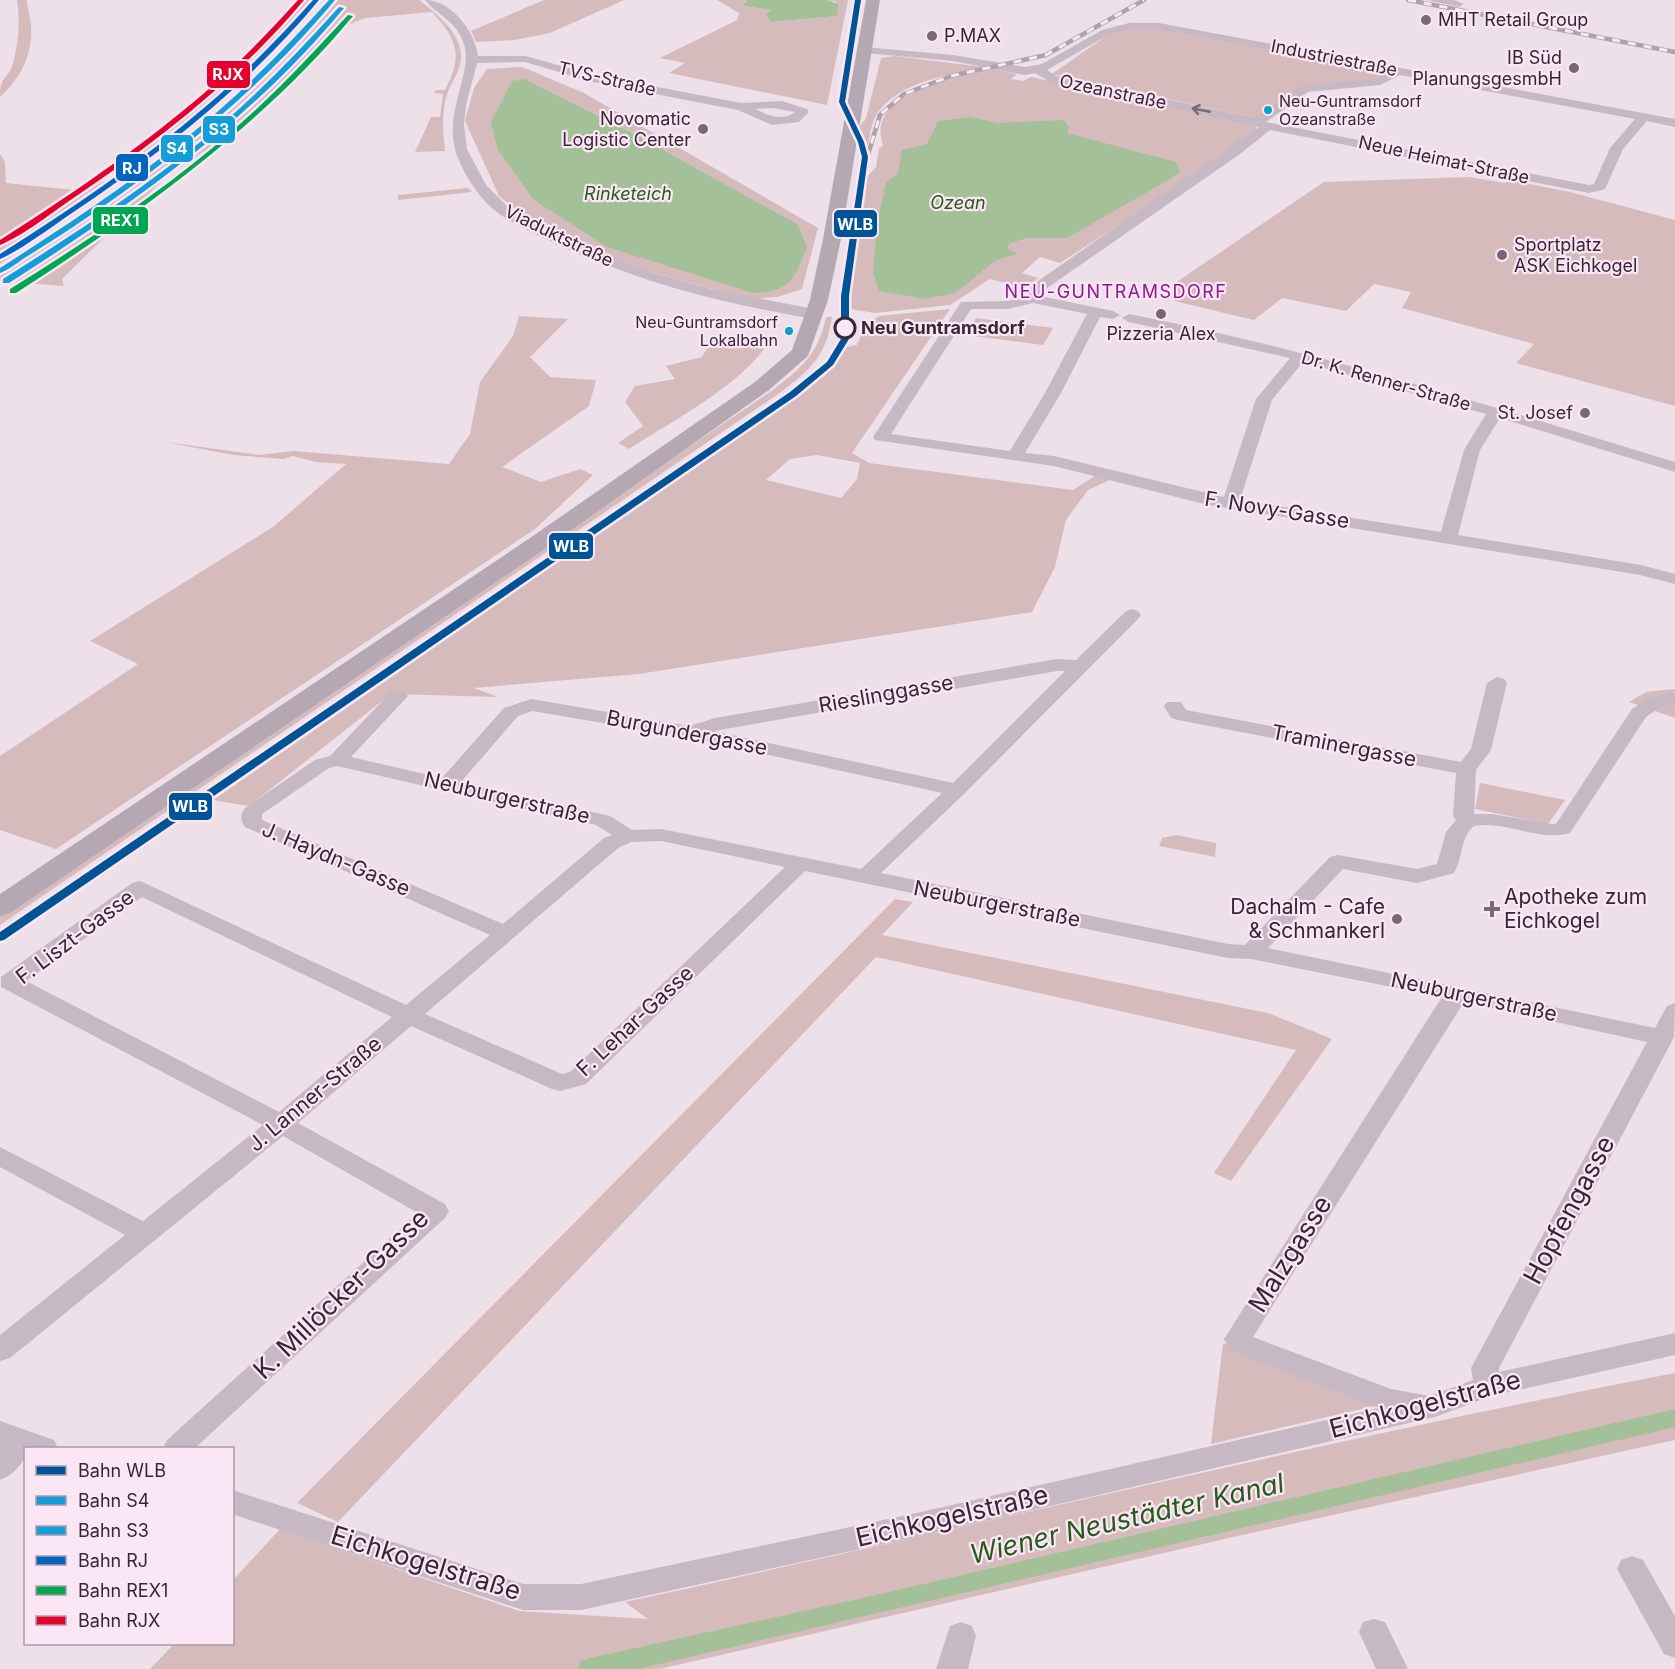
<svg xmlns="http://www.w3.org/2000/svg" width="1675" height="1669" font-family="Inter,sans-serif">
<style>
.green{fill:#d6bbbd;fill-rule:evenodd}
.water{fill:#a3c099}
.lines{fill:none;stroke-linecap:round;stroke-linejoin:round}
.canal{fill:#a3c099;fill-rule:evenodd}
.minor{fill:#c6b9c4;fill-rule:evenodd}
.major{fill:#b6a8b2;fill-rule:evenodd}
.rail-casing{stroke:#aea3ac;stroke-width:4.5}
.rail{stroke:#fbe6f5;stroke-width:3;stroke-dasharray:8;stroke-linecap:butt}
.rail-1-casing{stroke:#fbe6f5;stroke-width:5}
.rail-2-casing{stroke:#fbe6f5;stroke-width:5}
.rail-3-casing{stroke:#fbe6f5;stroke-width:5}
.rail-4-casing{stroke:#fbe6f5;stroke-width:5}
.rail-5-casing{stroke:#fbe6f5;stroke-width:5}
.rail-6-casing{stroke:#fbe6f5;stroke-width:5}
.rail-1{fill:#005395;fill-rule:evenodd}
.rail-2{fill:#159dd9;fill-rule:evenodd}
.rail-3{fill:#159dd9;fill-rule:evenodd}
.rail-4{fill:#0065bd;fill-rule:evenodd}
.rail-5{fill:#00a651;fill-rule:evenodd}
.rail-6{fill:#e4002b;fill-rule:evenodd}
.oneway{stroke:#776976}
.poi-dot{fill:#776875;stroke:#fbe6f5;stroke-width:2}
.bus-dot{fill:#03a2c6;stroke:#fbe6f5;stroke-width:2}
.stop-dot{fill:#fbe6f5;stroke:#372736;stroke-width:3}
.labels{text-anchor:middle;stroke-width:4.5;stroke-linejoin:round;paint-order:stroke}
.far-bus-label{font-size:16px;fill:#372736;stroke:#fbe6f5;text-anchor:start}
.far-poi-label{font-size:18px;fill:#372736;stroke:#fbe6f5;text-anchor:start}
.far-street-label{font-size:18px;fill:#372736;stroke:#fbe6f5}
.far-water-label{font-size:18px;font-style:italic;fill:#255c19;stroke:#fbe6f5}
.far-neighbourhood-label{font-size:18px;letter-spacing:1.5px;fill:#8b1a8c;stroke:#fbe6f5}
.far-stop-label{font-size:18px;font-weight:bold;fill:#372736;stroke:#fbe6f5;text-anchor:start}
.street-label{font-size:21px;fill:#372736;stroke:#fbe6f5}
.poi-label{font-size:21px;fill:#372736;stroke:#fbe6f5;text-anchor:start}
.near-street-label{font-size:26px;fill:#372736;stroke:#fbe6f5}
.near-water-label{font-size:27px;font-style:italic;fill:#255c19;stroke:#fbe6f5}
.line-badge{stroke:#fbe6f5;stroke-width:2}
.badge-label{font-size:16px;text-anchor:middle;font-weight:bold;fill:#fff}
</style>
<rect width="100%" height="100%" fill="#ede0e9"/>
<path class="green" d="M17 0H27C27 8 30 16 31 24 33 54 21 78 0 97 0 73 9 80 13 63 19 41 20 21 17 0Z
M295 0H318C231 110 115 188 0 264V154L5 162 6 183 84 191 109 179 218 86 286 14Z
M338 0H419C437 14 467 37 460 64 458 75 450 84 447 95 441 113 443 133 445 151L415 152 431 117H440L443 94 434 93 436 90H445C463 56 458 40 432 12L365 18 343 27 303 69 226 136 165 178 62 279 64 286 0 281V275C123 197 246 115 338 0Z
M544 0H624L550 33 515 40 476 42 471 31Z
M717 0H748L742 4 773 10 771 22 837 16 836 2 827 0H848L827 105 669 73 685 63 660 58 737 20 739 13Z
M1157 27 1386 71 1388 73 1380 78 1322 84 1256 118 1052 74 1109 34 1125 29Z
M894 56 984 67C949 75 899 81 877 114 871 123 870 135 868 146L858 129 866 118 881 58Z
M522 67 584 93 818 228 802 289 777 297 748 299 623 264 527 218 499 196 465 121 474 88 487 69ZM524 79 631 132 797 224Z
M994 69 1017 74 1011 79 1023 81 1031 77 1256 126 1257 129 1168 193 1060 263 1040 257 1022 273 1038 278 1025 288 990 279 950 305 875 313 851 309 849 296 866 178 876 167 879 148 883 146C882 139 879 134 881 125 891 87 962 75 994 69Z
M1469 177 1505 183 1509 180 1570 192 1675 220V406L1516 363 1534 344 1402 308 1411 292 1374 284 1346 311 1282 298 1254 320 1174 301 1178 281 1324 182Z
M468 188 472 192 398 200V195Z
M950 309 852 453 869 463 1073 490 1095 476 1110 480 1088 490 1066 520 1055 567 1032 612 639 674 474 688 498 697 391 694 249 806 213 800 798 396 824 376 846 347 857 345 866 324 879 316ZM817 455 860 463 857 479 841 498 766 480 790 459Z
M519 316 568 319 530 357 550 377 596 380 589 406 502 467 541 482 580 469 593 475 535 529 56 849 0 830V756L138 664 90 641 273 527 346 464 315 462 293 456 283 459 233 455 165 442 259 455 294 451 449 464 470 434 480 382 513 336Z
M826 317H832C826 356 811 369 781 392L0 925V914L773 390C802 367 818 355 826 317Z
M976 318 1053 328 1043 345 965 335Z
M712 339 764 349C735 388 671 422 629 449L618 443 643 426 625 402 635 386 675 379 666 366 702 357Z
M1675 689V718L1629 702 1646 692Z
M1480 783 1565 800 1548 824 1475 809Z
M1176 835 1216 843 1215 857 1159 846 1162 838Z
M895 899 913 902 882 935 1268 1013 1332 1039 1231 1181 1214 1173 1296 1050 876 957 338 1522 297 1503Z
M1223 1343 1379 1405 1211 1444Z
M1675 1373V1440L1251 1533 660 1669H150L174 1644H232L233 1580 280 1529 519 1611 648 1619 625 1602C975 1526 1323 1441 1675 1373Z"/>
<path class="water" d="M748 0H827L838 4 837 16 771 22 766 14 772 10 742 5Z
M524 79 631 132 797 224 807 247C794 279 791 292 753 293L607 247 534 200 498 150 491 122 512 81Z
M970 117 998 123 1063 120 1069 127 1067 133 1176 162 1180 171 1170 179 1067 238H1027L1010 243 1007 248 1018 254 996 260 955 293 926 299 879 291 873 272 878 218 886 183 898 173 902 150 927 144 938 121Z"/>
<g class="lines">
<path class="canal" d="M1675 1409V1427L638 1669H578L581 1661 590 1658 872 1596Z"/>
<path class="minor" d="M425 0C451 0 475 31 478 56H525L595 75 741 103 782 101 807 109 809 112 799 122 772 125 738 110 593 82 525 62 477 63 466 105 464 125 467 149 486 185 509 208 585 247 651 272 715 290 820 310 822 313 820 316C806 320 785 313 771 311 696 297 623 275 554 243 535 234 515 225 498 213 481 200 469 182 460 163 437 113 478 73 462 39 455 21 436 14 425 0ZM773 108 795 112C783 122 768 115 755 109Z
M1427 0H1454L1464 4 1459 7Z
M1129 23H1159L1675 119V127L1647 121 1623 149 1605 189 1589 193 1270 130 1240 154 1040 293V296L1113 311 1120 315 1113 319 1100 317 1061 393 1025 453 1054 456 1224 497 1256 399 1290 358 1129 322 1122 318 1129 314C1315 350 1494 407 1675 462V472L1500 418 1480 450 1458 535 1641 565 1675 574V584L1640 575 1204 504 1054 466 875 440 873 437 961 302 1008 301 1026 296 1028 288 1259 127 1052 83 1035 73 1025 75 953 61 864 53 858 50 864 47 953 55 1025 67 1042 64 1102 30ZM1129 29H1159L1387 72 1377 78 1301 86 1256 118 1056 76 1047 70 1110 34ZM1400 75 1635 119 1610 148 1594 184 1589 185 1266 122 1308 92 1380 85ZM1033 303 1087 314 1045 393 1010 451 891 434 971 309H1008ZM1303 362 1486 414 1464 450 1441 532 1240 500 1272 400Z
M1132 609 1138 611 1141 615 1138 619 964 794 881 873 1228 944 1245 945 1330 857 1338 855 1417 869 1437 864 1446 832 1456 820 1453 816 1456 773 1178 720 1171 718 1164 706 1167 702H1181L1186 710 1461 762 1471 749 1487 683 1497 677 1504 679 1507 683 1491 750 1476 770 1474 814H1492L1552 824H1556L1632 709 1649 698 1675 692V704L1662 706 1646 717 1570 833C1537 842 1506 820 1474 826 1460 837 1463 858 1454 873L1417 883 1343 869 1268 948 1655 1028 1667 1006 1675 1003 1674 1037 1499 1368V1372L1675 1333V1355L1491 1396 1435 1417 921 1536 581 1610H523L232 1514V1490L523 1584H581L921 1512 1379 1408 1231 1351 1224 1339 1442 997 1251 959 1228 958 805 871 586 1084 560 1091 552 1089 411 1026 298 1123 445 1204 449 1211 445 1218 195 1448H163L167 1440 418 1213 283 1136 10 1358 0 1361V1335L125 1235 0 1167V1147L143 1221 263 1125 1 987V977L132 883 140 881 406 1005 490 935 245 827C240 821 240 814 245 808L315 760 330 756 391 692H405L408 696 351 757 442 778 504 708 531 699 690 726 715 718 1057 659 1076 660 1126 611ZM1057 671H1065L953 783 714 731ZM532 711 691 738 942 793 861 869 661 829 632 830 610 816 461 782 518 716ZM337 766 596 825 612 835 604 838 503 924 262 820V814L329 768ZM661 841 785 867 570 1072 562 1074 425 1014 618 848 631 842ZM142 897 392 1017 279 1112 26 981ZM1464 1002 1647 1042 1471 1368 1473 1380 1430 1396 1391 1389 1253 1337Z
M0 1421 54 1440 58 1448H26C26 1463 13 1475 0 1480Z
M1632 1556 1643 1560 1675 1616V1658L1664 1654 1617 1569 1621 1560Z
M1374 1619 1385 1622 1408 1669H1376L1359 1632 1363 1622Z
M961 1622 972 1626 976 1636 968 1669H936L950 1626Z"/>
<path class="major" d="M866 0H880L841 239 828 300 808 356 769 390 546 548 10 913 0 916V894L530 538 755 382 792 350 810 300 823 239Z"/>
<g class="rail-casing">
<path id="rail" d="M1408 0 1675 52
M862 174 880 115 904 94 951 76 1046 55 1144 0"/>
</g>
<use href="#rail" class="rail"/>
<g class="rail-1-casing">
<path id="rail-1" d="M855 0H861L845 102 864 142 868 157 849 296V339L833 365 796 396 4 940 0 941V932L790 392 827 362 841 339V296L862 157 858 142 839 102Z"/>
</g>
<g class="rail-2-casing">
<path id="rail-2" d="M329 0H335C261 89 169 163 73 227 57 238 40 248 23 259 16 264 8 270 0 273V268C75 220 149 171 216 113 256 78 293 40 329 0Z"/>
</g>
<g class="rail-3-casing">
<path id="rail-3" d="M339 7 344 8C251 121 131 205 9 283H3V279C79 231 154 182 223 123 265 87 302 48 339 7Z"/>
</g>
<g class="rail-4-casing">
<path id="rail-4" d="M313 0H319C249 85 160 154 69 215 50 228 21 250 0 259V254C71 209 141 162 205 107 244 74 279 38 313 0Z"/>
</g>
<g class="rail-5-casing">
<path id="rail-5" d="M348 15 353 16C259 129 138 214 16 293H10V289C87 241 164 191 232 131 274 95 311 55 348 15Z"/>
</g>
<g class="rail-6-casing">
<path id="rail-6" d="M298 0H304C238 79 154 144 69 201 49 215 22 236 0 245V240C81 188 161 134 231 69 255 47 276 24 298 0Z"/>
</g>
<use href="#rail-1" class="rail-1"/>
<use href="#rail-2" class="rail-2"/>
<use href="#rail-3" class="rail-3"/>
<use href="#rail-4" class="rail-4"/>
<use href="#rail-5" class="rail-5"/>
<use href="#rail-6" class="rail-6"/>
</g>
<defs><path id="oneway-shaft" d="M-6 0H5M1.5-3L5.5 0L1.5 3" fill="none" stroke-width="1.6" stroke-linecap="round" stroke-linejoin="round" transform="scale(1.5)"/></defs>
<use class="oneway" href="#oneway-shaft" transform="translate(1201 110) rotate(-169)"/>
<g class="poi-dot">
<circle cx="1426" cy="20" r="6"/>
<circle cx="932" cy="36" r="6"/>
<circle cx="1574" cy="68" r="6"/>
<circle cx="703" cy="129" r="6"/>
<circle cx="1502" cy="255" r="6"/>
<circle cx="1161" cy="314" r="6"/>
<circle cx="1585" cy="413" r="6"/>
<path d="M1489 900h6v6h6v6h-6v6h-6v-6h-6v-6h6z"/>
<circle cx="1397" cy="919" r="6"/>
</g>
<g class="bus-dot">
<circle cx="1268" cy="110" r="5"/>
<circle cx="789" cy="331" r="5"/>
</g>
<circle class="stop-dot" cx="845" cy="328" r="10"/>
<g class="labels">
<g class="far-bus-label">
<text x="1279" y="107">Neu-Guntramsdorf<tspan x="1279" dy="18">Ozeanstraße</tspan></text>
<text x="778" y="328" text-anchor="end">Neu-Guntramsdorf<tspan x="778" dy="18">Lokalbahn</tspan></text>
</g>
<g class="far-poi-label">
<text x="1438" y="26">MHT Retail Group</text>
<text x="944" y="42">P.MAX</text>
<text x="1562" y="64" text-anchor="end">IB Süd<tspan x="1562" dy="21">PlanungsgesmbH</tspan></text>
<text x="691" y="125" text-anchor="end">Novomatic<tspan x="691" dy="21">Logistic Center</tspan></text>
<text x="1514" y="251">Sportplatz<tspan x="1514" dy="21">ASK Eichkogel</tspan></text>
<text x="1161" y="340" text-anchor="middle">Pizzeria Alex</text>
<text x="1573" y="419" text-anchor="end">St. Josef</text>
</g>
<g class="far-street-label">
<text transform="translate(1334 58) rotate(11)" y="6">Industriestraße</text>
<text transform="translate(607 79) rotate(13)" y="6">TVS-Straße</text>
<text transform="translate(1113 92) rotate(12)" y="6">Ozeanstraße</text>
<text transform="translate(1444 160) rotate(12)" y="6">Neue Heimat-Straße</text>
<text transform="translate(559 236) rotate(26)" y="6">Viaduktstraße</text>
<text transform="translate(1386 381) rotate(16)" y="6">Dr. K. Renner-Straße</text>
</g>
<g class="far-water-label">
<text x="628" y="200">Rinketeich</text>
<text x="958" y="209">Ozean</text>
</g>
<g class="far-neighbourhood-label">
<text x="1116" y="298">NEU-GUNTRAMSDORF</text>
</g>
<g class="far-stop-label">
<text x="861" y="334">Neu Guntramsdorf</text>
</g>
<g class="street-label">
<text transform="translate(1277 510) rotate(9)" y="7">F. Novy-Gasse</text>
<text transform="translate(886 694) rotate(-10)" y="7">Rieslinggasse</text>
<text transform="translate(687 733) rotate(11)" y="7">Burgundergasse</text>
<text transform="translate(1344 746) rotate(11)" y="7">Traminergasse</text>
<text transform="translate(507 798) rotate(13)" y="7">Neuburgerstraße</text>
<text transform="translate(336 859) rotate(23)" y="7">J. Haydn-Gasse</text>
<text transform="translate(997 904) rotate(11)" y="7">Neuburgerstraße</text>
<text transform="translate(75 937) rotate(-37)" y="7">F. Liszt-Gasse</text>
<text transform="translate(1474 997) rotate(12)" y="7">Neuburgerstraße</text>
<text transform="translate(635 1021) rotate(-43)" y="7">F. Lehar-Gasse</text>
<text transform="translate(315 1094) rotate(-40)" y="7">J. Lanner-Straße</text>
</g>
<g class="poi-label">
<text x="1504" y="904">Apotheke zum<tspan x="1504" dy="24">Eichkogel</tspan></text>
<text x="1385" y="914" text-anchor="end">Dachalm - Cafe<tspan x="1385" dy="24">&amp; Schmankerl</tspan></text>
</g>
<g class="near-street-label">
<text transform="translate(1569 1210) rotate(-62)" y="9">Hopfengasse</text>
<text transform="translate(1290 1254) rotate(-58)" y="9">Malzgasse</text>
<text transform="translate(341 1294) rotate(-44)" y="9">K. Millöcker-Gasse</text>
<text transform="translate(1425 1404) rotate(-15)" y="9">Eichkogelstraße</text>
<text transform="translate(952 1516) rotate(-13)" y="9">Eichkogelstraße</text>
<text transform="translate(426 1563) rotate(17)" y="9">Eichkogelstraße</text>
</g>
<g class="near-water-label">
<text transform="translate(1127 1519) rotate(-13)" y="9">Wiener Neustädter Kanal</text>
</g>
</g>
<g class="line-badge">
<rect x="206" y="60" width="45" height="29" rx="6" fill="#e4002b"/>
<rect x="202" y="115" width="34" height="29" rx="6" fill="#159dd9"/>
<rect x="160" y="134" width="34" height="29" rx="6" fill="#159dd9"/>
<rect x="115" y="153" width="34" height="29" rx="6" fill="#0065bd"/>
<rect x="92" y="206" width="57" height="29" rx="6" fill="#00a651"/>
<rect x="833" y="209" width="45" height="29" rx="6" fill="#005395"/>
<rect x="548" y="532" width="46" height="28" rx="6" fill="#005395"/>
<rect x="168" y="792" width="45" height="29" rx="6" fill="#005395"/>
</g>
<g class="badge-label">
<text x="228" y="80">RJX</text>
<text x="219" y="135">S3</text>
<text x="177" y="154">S4</text>
<text x="132" y="174">RJ</text>
<text x="120" y="226">REX1</text>
<text x="855" y="230">WLB</text>
<text x="571" y="552">WLB</text>
<text x="190" y="812">WLB</text>
</g>
<rect x="24" y="1447" width="210" height="198" fill="#fbe6f5" stroke="#ad9aa9" stroke-width="1.5"/>
<rect x="36" y="1466" width="30" height="9" fill="#005395" stroke="#ad9aa9" stroke-width="1.5"/>
<text x="78" y="1477" font-size="18" fill="#372736">Bahn WLB</text>
<rect x="36" y="1496" width="30" height="9" fill="#159dd9" stroke="#ad9aa9" stroke-width="1.5"/>
<text x="78" y="1507" font-size="18" fill="#372736">Bahn S4</text>
<rect x="36" y="1526" width="30" height="9" fill="#159dd9" stroke="#ad9aa9" stroke-width="1.5"/>
<text x="78" y="1537" font-size="18" fill="#372736">Bahn S3</text>
<rect x="36" y="1556" width="30" height="9" fill="#0065bd" stroke="#ad9aa9" stroke-width="1.5"/>
<text x="78" y="1567" font-size="18" fill="#372736">Bahn RJ</text>
<rect x="36" y="1586" width="30" height="9" fill="#00a651" stroke="#ad9aa9" stroke-width="1.5"/>
<text x="78" y="1597" font-size="18" fill="#372736">Bahn REX1</text>
<rect x="36" y="1616" width="30" height="9" fill="#e4002b" stroke="#ad9aa9" stroke-width="1.5"/>
<text x="78" y="1627" font-size="18" fill="#372736">Bahn RJX</text>
</svg>
